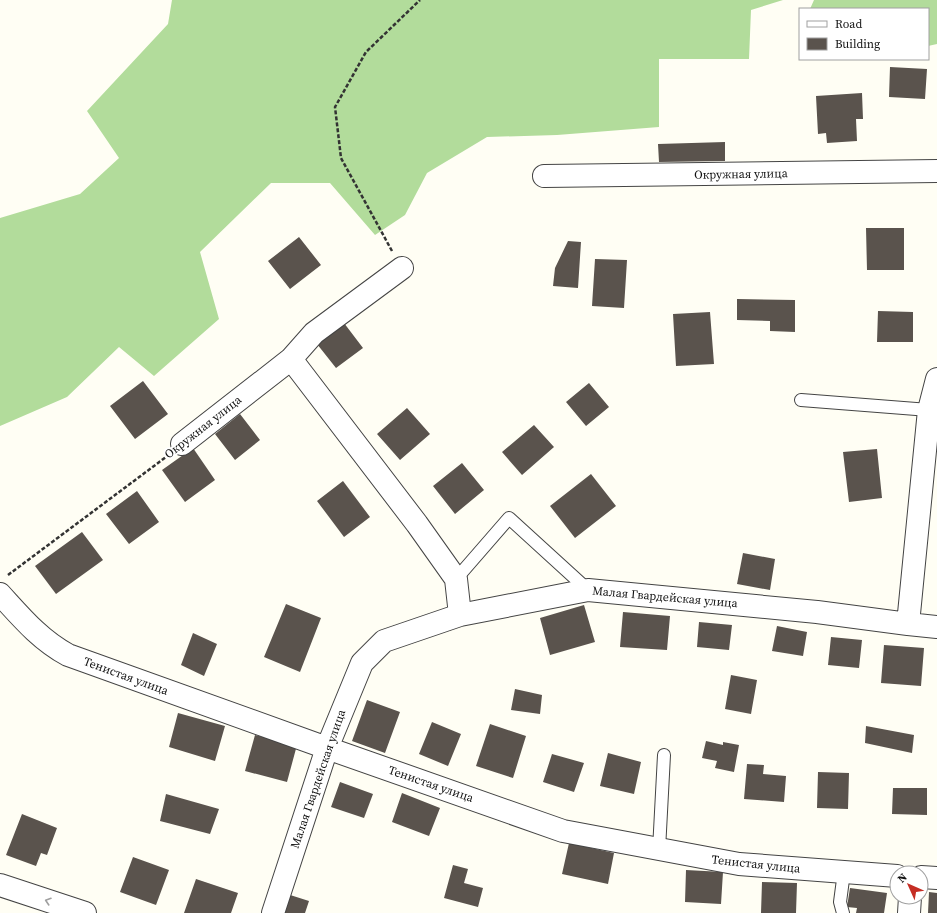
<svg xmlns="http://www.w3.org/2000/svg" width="937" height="913" font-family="'Source Serif 4',serif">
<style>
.forest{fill:#b2dc9b}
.building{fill:#5a534d}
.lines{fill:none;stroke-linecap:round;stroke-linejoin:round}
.lane-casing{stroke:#444;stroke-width:14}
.street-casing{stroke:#444;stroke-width:24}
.path{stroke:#333;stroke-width:2.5;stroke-dasharray:4 2;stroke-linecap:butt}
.lane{stroke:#fff;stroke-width:12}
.street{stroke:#fff;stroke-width:22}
.oneway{stroke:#a0a0a0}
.labels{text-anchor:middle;stroke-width:4;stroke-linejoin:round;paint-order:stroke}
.street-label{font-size:12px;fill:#111;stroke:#fff}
</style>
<rect width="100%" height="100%" fill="#fffef4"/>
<path class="forest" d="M172 0H783L751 10 749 59H659V127L557 135 487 137 427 173 405 215 375 235 330 183H271L200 252 219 319 154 376 119 347 67 397 0 426V218L80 194 119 158 87 111 168 24Z
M814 0H937V44L928 46V9H810Z"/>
<path class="building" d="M890 67 927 69 925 99 889 97Z
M862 93 863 119H856L857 141 827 143 826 133 818 134 816 96Z
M725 142V161L659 162 658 144Z
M866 228H904V270H867Z
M299 237 321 265 290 289 268 261Z
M568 241 581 242 578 288 553 286 555 268Z
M595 259 627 260 624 308 592 306Z
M737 299 795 300V332L770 331V321L737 320Z
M878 311 913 312V342H877Z
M710 312 714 364 676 366 673 314Z
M344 323 363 348 336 368 317 344Z
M143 381 168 414 135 439 110 406Z
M589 383 609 407 586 426 566 402Z
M407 408 430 434 400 460 377 434Z
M240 414 260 440 235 460 215 434Z
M534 425 554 447 522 475 502 452Z
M193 448 215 480 185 502 162 470Z
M877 449 882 498 849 502 843 452Z
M462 463 484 490 455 514 433 486Z
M591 474 616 506 575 538 550 506Z
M343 481 370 517 344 537 317 501Z
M137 491 159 522 129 544 106 514Z
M82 532 103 560 56 594 35 566Z
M743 553 775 559 770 590 737 584Z
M286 604 321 618 300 672 264 657Z
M584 605 595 642 550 655 540 618Z
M623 612 670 616 667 650 620 647Z
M699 622 732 625 729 650 697 647Z
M777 626 807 632 803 656 772 651Z
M193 633 217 644 204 676 181 665Z
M831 637 862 640 859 668 828 665Z
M884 645 924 648 921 686 881 683Z
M731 675 757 680 751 714 725 709Z
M515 689 542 695 540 714 511 710Z
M367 700 400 712 385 753 352 741Z
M178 713 225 726 215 761 169 747Z
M432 722 461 734 448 766 419 754Z
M490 724 526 736 513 778 476 766Z
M866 726 914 735 912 753 865 743Z
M255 735 297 745 287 782 245 771Z
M706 741 723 745V742L739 745 734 772 715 768 717 761 702 758Z
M608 753 641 762 634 794 600 786Z
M552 754 584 763 574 792 543 782Z
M747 764 764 765 763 774 786 776 784 802 744 799Z
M818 772 849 773 848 809 817 808Z
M340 782 373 794 364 818 331 807Z
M893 788H927V815L892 814Z
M402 793 440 808 429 836 392 822Z
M166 794 219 809 210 834 160 821Z
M22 814 57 828 47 855 41 853 36 866 6 855Z
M569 843 614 853 608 884 562 874Z
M133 857 169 870 156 905 120 892Z
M453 865 468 869 464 883 483 888 478 907 444 898Z
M686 870 723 872 721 904 685 902Z
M196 879 238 893 231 913H184Z
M762 882 797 883 796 913H761Z
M850 888 887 893 884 913H856L857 908 847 907Z
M929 892 937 893V913H928Z
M287 894 309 901 305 913H281Z"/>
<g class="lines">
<g class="lane-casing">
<path id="lane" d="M801 400 929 410
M456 579 509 518 588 590
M659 850 664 755
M843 913 840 902 844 872"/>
</g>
<g class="street-casing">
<path id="street" d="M544 176 937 171
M291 359 417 524 456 579 460 615
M182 444 291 359 314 333 402 268
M0 594C21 617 40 640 68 655L327 748 563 831 739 864 897 876
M908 624 929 410 937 379
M921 877 937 878
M0 885 85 913
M273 913 327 748 362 663 384 641 460 615 588 590 817 612 908 624 937 627
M909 913 910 897"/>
</g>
<path class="path" d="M392 251 341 158 335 107 366 52 420 0
M8 575 166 457"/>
<use href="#lane" class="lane"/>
<use href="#street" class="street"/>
</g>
<defs><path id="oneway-chevron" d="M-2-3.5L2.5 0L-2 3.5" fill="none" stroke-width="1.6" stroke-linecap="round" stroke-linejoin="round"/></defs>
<use class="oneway" href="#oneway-chevron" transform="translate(48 901) rotate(-162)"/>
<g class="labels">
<g class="street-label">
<text transform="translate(741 174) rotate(-1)" y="4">Окружная улица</text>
<text transform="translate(203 427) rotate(-38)" y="4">Окружная улица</text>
<text transform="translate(665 597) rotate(5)" y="4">Малая Гвардейская улица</text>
<text transform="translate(126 676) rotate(20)" y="4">Тенистая улица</text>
<text transform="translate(318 779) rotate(-71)" y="4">Малая Гвардейская улица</text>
<text transform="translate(431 784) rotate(19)" y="4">Тенистая улица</text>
<text transform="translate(756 864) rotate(6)" y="4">Тенистая улица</text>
</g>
</g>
<rect x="799" y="8" width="130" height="52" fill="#ffffff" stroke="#a0a0a0"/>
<rect x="807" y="21" width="20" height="6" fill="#ffffff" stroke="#a0a0a0"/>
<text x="835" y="28" font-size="12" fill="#111111">Road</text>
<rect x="807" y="38" width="20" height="12" fill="#5a534d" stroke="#a0a0a0"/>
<text x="835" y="48" font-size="12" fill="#111111">Building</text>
<g transform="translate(909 885) rotate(315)"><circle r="19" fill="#ffffff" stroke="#a0a0a0"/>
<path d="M0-3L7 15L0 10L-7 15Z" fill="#c52d24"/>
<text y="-6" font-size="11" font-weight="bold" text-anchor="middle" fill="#111111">N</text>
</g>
</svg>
